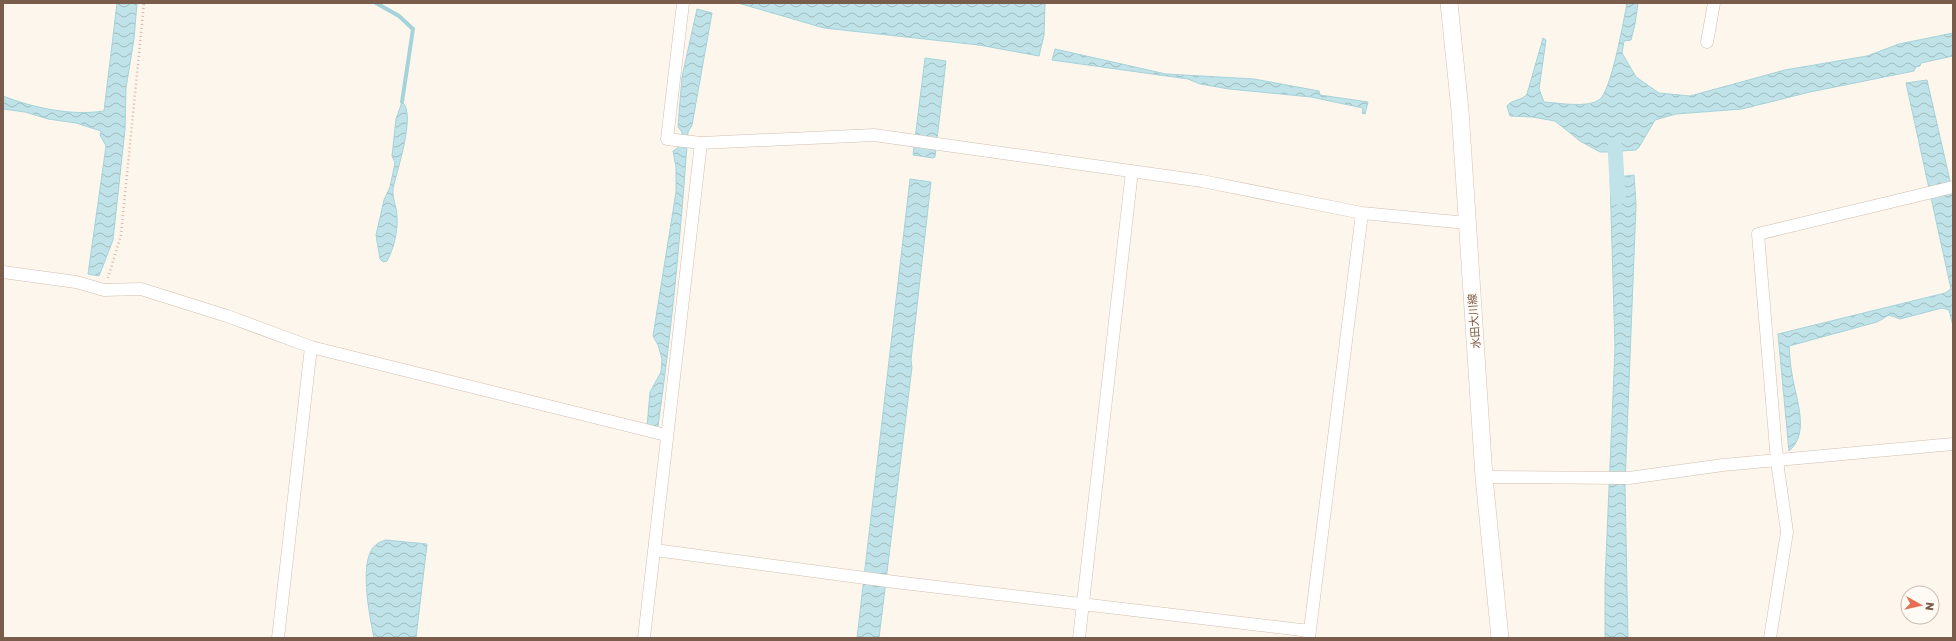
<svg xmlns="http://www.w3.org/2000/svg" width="1956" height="641" font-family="'Golos Text','Noto Sans JP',sans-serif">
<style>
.water{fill:url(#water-waves);stroke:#a5d3da}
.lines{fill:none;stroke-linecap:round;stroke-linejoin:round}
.stream{stroke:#a5d3da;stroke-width:4}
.canal{stroke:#bfe3e8;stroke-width:15}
.minor-casing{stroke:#d1beb0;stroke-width:13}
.secondary-casing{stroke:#d6c0b0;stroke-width:18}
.path{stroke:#d9b8a5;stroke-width:2.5;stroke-dasharray:1 3;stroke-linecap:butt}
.minor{stroke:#fff;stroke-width:12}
.secondary{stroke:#fff;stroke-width:17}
.labels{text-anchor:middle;stroke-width:3;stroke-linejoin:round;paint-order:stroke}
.street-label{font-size:11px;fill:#7a5c4d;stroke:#fffaf3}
</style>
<defs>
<pattern id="water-waves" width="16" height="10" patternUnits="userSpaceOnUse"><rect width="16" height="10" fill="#bfe3e8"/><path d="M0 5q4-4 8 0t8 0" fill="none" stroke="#a0bbbe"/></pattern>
</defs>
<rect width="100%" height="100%" fill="#fdf6ec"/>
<path class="water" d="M117 3H137L134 39 126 88 125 129 113 240 99 276 88 274 106 146 100 135 101 131 76 123 48 119 25 112 3 109V96C34 108 71 116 104 111Z
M738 3H1045L1044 35 1039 56 979 45 824 28Z
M1627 3H1638L1635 24 1631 40 1624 41 1622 53 1636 77 1659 93 1690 96 1785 70 1867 56 1899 44 1953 33V56L1921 63 1920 66 1916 67 1914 71 1810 92 1742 109 1676 114 1655 120 1639 147 1636 150 1620 151 1619 168H1611V152H1600L1580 141 1555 121 1532 117 1510 116 1507 106C1512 99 1522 101 1527 94L1543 38 1546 40 1539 89 1544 102C1558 103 1588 108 1599 100 1611 93 1624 19 1627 3Z
M697 9 712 13 692 125 688 132C681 230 672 328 658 426L653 430 647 427 650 392 661 372 662 359 658 345 653 336 676 192V167L673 151 680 146 682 132 678 127 682 77Z
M1055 49 1166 74 1254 79 1319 91 1320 95 1368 102 1365 114 1362 113 1363 108 1311 97 1229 89 1200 84 1188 79 1052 60Z
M925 58 946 61 935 157 933 158 913 155Z
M1927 80 1953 194V326L1949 310 1942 308 1900 319 1889 315 1877 322 1789 346C1790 355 1790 365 1792 374 1795 397 1811 433 1789 451L1778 334 1945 293 1951 289 1906 83Z
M402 102C417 113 396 173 393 189 392 197 397 208 397 216 398 231 394 248 387 261L383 262 380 259 376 235 384 200 390 187 395 163 392 156 396 119Z
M1634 175 1636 205 1625 485 1628 638H1605V582L1615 348 1610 178Z
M910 179 931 182 911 360 912 367 879 638H857Z
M386 540 427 544 416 638H374C370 617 357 557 377 544 379 542 383 541 386 540Z"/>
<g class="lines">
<path class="stream" d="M376 3 399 16 413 29 402 102"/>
<path class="canal" d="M1615 147 1618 197"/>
<g class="minor-casing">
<path id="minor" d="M683 3 667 139 701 143 874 135 1202 181 1362 213 1467 223
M1707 42 1714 3
M3 272 76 282 104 290 141 289 227 316 311 347 666 435
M1484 477 1629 478 1723 465 1953 444
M655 550 895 582 1310 631
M278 638 311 347
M644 638 701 143
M1079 638 1132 171
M1309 638 1362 213
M1770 638 1787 532 1777 461 1758 234 1953 187"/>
</g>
<g class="secondary-casing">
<path id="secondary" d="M1449 3 1460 110 1484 477 1500 638"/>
</g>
<path class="path" d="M108 278 121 235 144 3"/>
<use href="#minor" class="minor"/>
<use href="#secondary" class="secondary"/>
</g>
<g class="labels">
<g class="street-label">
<text transform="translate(1474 321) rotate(-94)" y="4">水田大川線</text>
</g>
</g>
<rect width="1956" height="641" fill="none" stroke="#7a5c4d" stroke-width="8"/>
<g transform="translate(1920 605) rotate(98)"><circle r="19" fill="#fffaf3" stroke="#cabbb1"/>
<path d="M0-3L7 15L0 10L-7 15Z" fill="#e76f51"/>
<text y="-6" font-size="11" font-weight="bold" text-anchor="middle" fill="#7a5c4d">N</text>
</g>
</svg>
